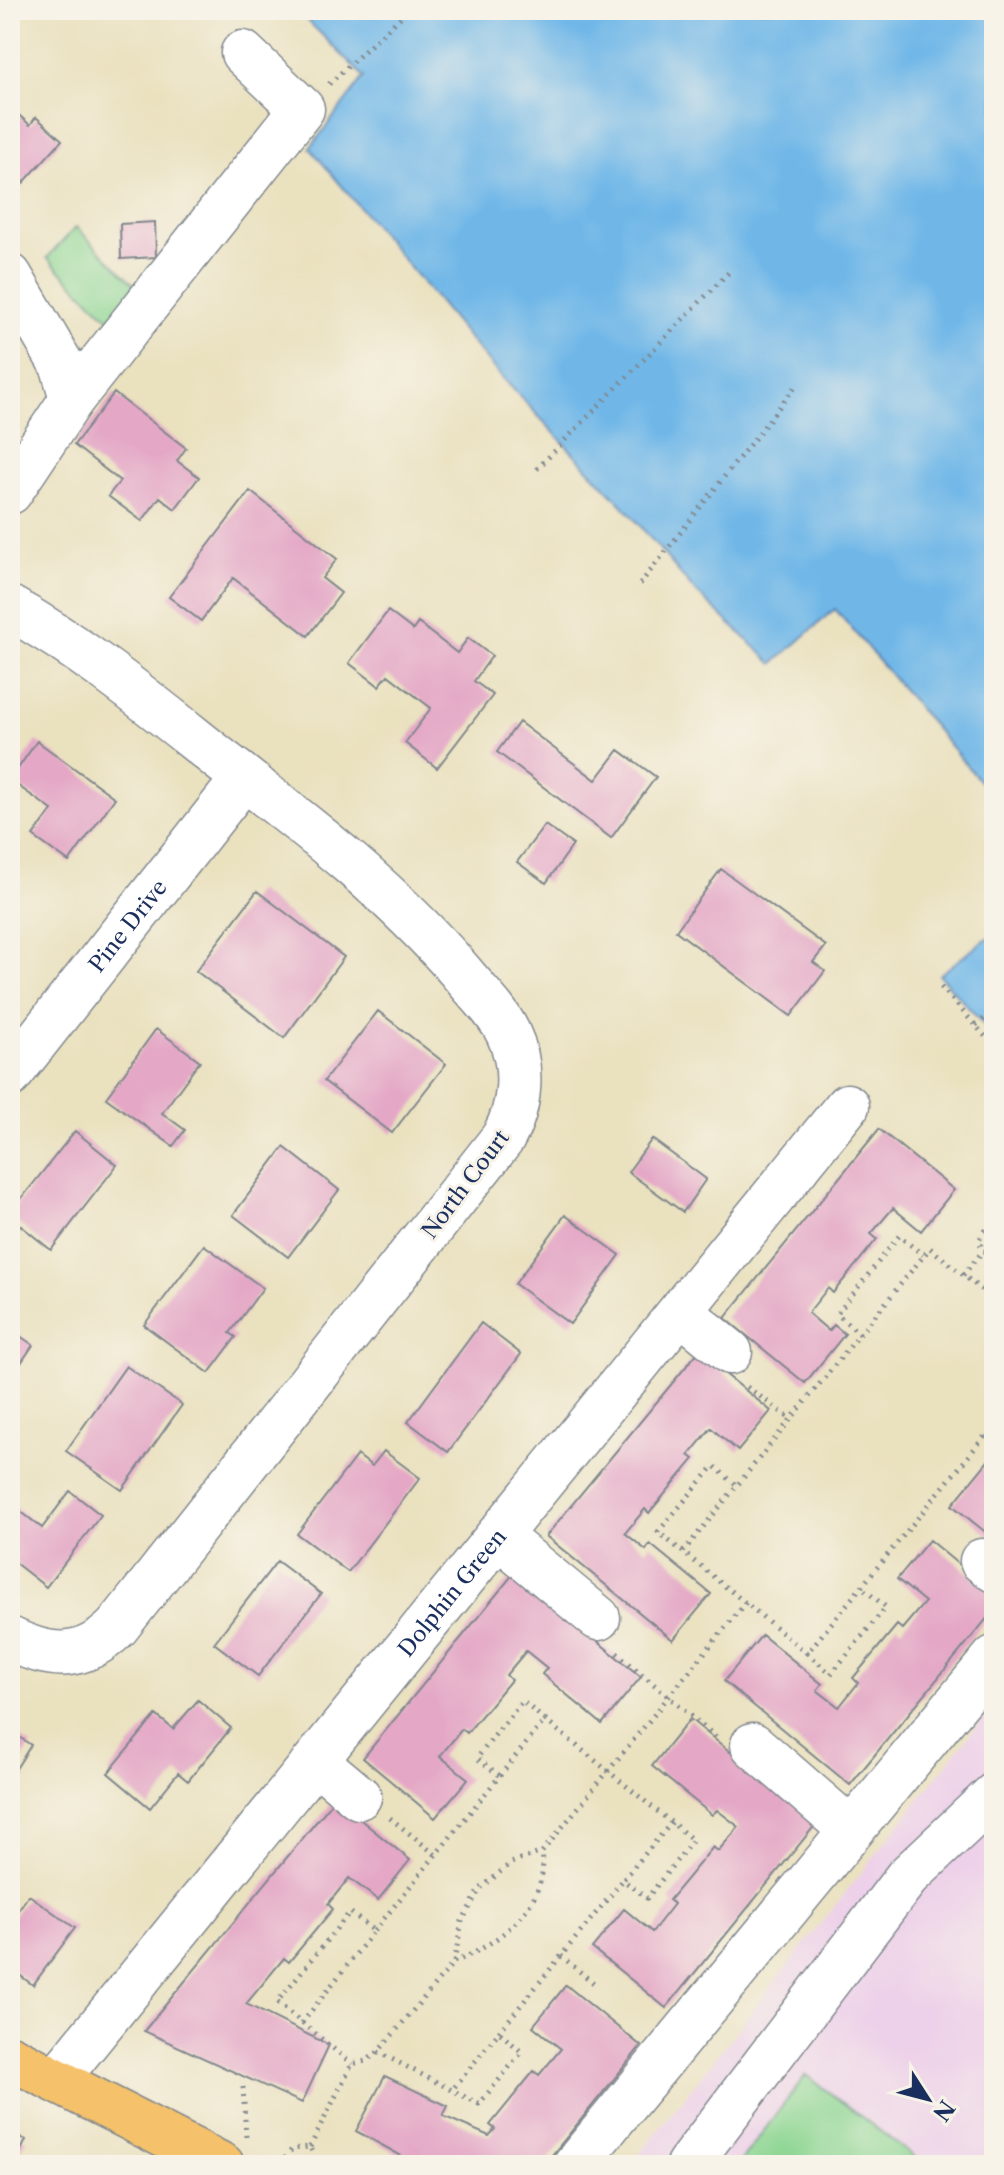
<svg xmlns="http://www.w3.org/2000/svg" width="1004" height="2175" font-family="'Libre Caslon Text',serif">
<style>
.built{fill:#edd0e9}
.green{fill:#8bd591;stroke:#538278;stroke-width:2}
.water{fill:#70b7e8;stroke:#4673a3;stroke-width:2}
.building{fill:#e4a8c6}
.lines{fill:none;stroke-linecap:round;stroke-linejoin:round}
.minor-casing{stroke:#82888e;stroke-width:47}
.major-casing{stroke:#82888e;stroke-width:47}
.path{stroke:#82888e;stroke-width:5;stroke-dasharray:2 6;stroke-linecap:butt}
.minor{stroke:#fff;stroke-width:44}
.major{stroke:#f5c16b;stroke-width:44}
.labels{text-anchor:middle;stroke-width:6;stroke-linejoin:round;paint-order:stroke}
.street-label{font-size:22px;fill:#1b2f5e;stroke:#f7f3e8}
</style>
<rect width="100%" height="100%" fill="#f7f3e8"/>
<filter id="ink" filterUnits="userSpaceOnUse"><feTurbulence type="fractalNoise" baseFrequency=".0125" numOctaves="2"/><feDisplacementMap in="SourceGraphic" scale="16" xChannelSelector="R" yChannelSelector="G"/><feConvolveMatrix kernelMatrix="1 2 1 2 8 2 1 2 1" color-interpolation-filters="sRGB"/></filter>
<filter id="wash" filterUnits="userSpaceOnUse"><feTurbulence type="fractalNoise" baseFrequency=".006" numOctaves="4" result="noise"/><feDisplacementMap in="SourceGraphic" scale="32" xChannelSelector="R" yChannelSelector="G"/><feGaussianBlur stdDeviation="1.8" result="paint"/><feColorMatrix in="noise" values="0 0 0 0 0 0 0 0 0 0 0 0 0 0 0 0 0 1.4 0 .05"/><feComposite in="paint" operator="in"/></filter>
<g filter="url(#wash)">
<rect width="100%" height="100%" fill="#eae1bf"/>
<path class="built" d="M994 1704V2165H631Z"/>
<path class="green" d="M76 227 139 289 109 319 47 258Z
M806 2075 925 2165H738Z"/>
<path class="water" d="M297 10H994V798L835 609 773 664 692 588 627 510 496 371 310 148 364 77Z
M994 933V1036L939 975Z"/>
<g id="blocks">
<path class="building" d="M10 107 30 125 36 117 62 140 10 198Z
M155 222 156 257 121 259 120 224Z
M114 393 186 448 177 461 199 477 175 509 160 497 142 521 108 496 120 481 74 445Z
M250 491 337 559 322 578 341 593 308 636 233 578 201 621 169 597Z
M388 611 413 630 418 623 457 653 468 638 492 656 474 681 493 695 437 768 405 743 431 708 388 675 379 686 349 663Z
M519 722 596 780 619 750 656 777 611 838 497 752Z
M37 741 115 798 69 862 33 836 52 810 10 780Z
M545 825 573 845 546 883 517 862Z
M721 869 826 946 813 962 825 971 791 1016 676 931Z
M257 891 344 957 284 1038 196 971Z
M378 1011 446 1064 392 1133 324 1081Z
M156 1029 200 1061 162 1113 185 1130 173 1146 106 1098Z
M879 1129 954 1190 921 1231 893 1208 871 1234 877 1239 833 1293 828 1288 808 1313 829 1331 834 1325 845 1334 805 1383 725 1318Z
M75 1131 117 1165 51 1250 10 1217V1213Z
M652 1139 706 1179 683 1212 628 1172Z
M284 1147 339 1190 288 1257 233 1215Z
M565 1215 620 1255 570 1324 515 1284Z
M204 1245 263 1288 230 1333 236 1337 209 1373 144 1325Z
M481 1323 521 1354 448 1452 408 1422Z
M10 1329 33 1345 10 1379Z
M698 1352 771 1411 738 1451 711 1428 689 1455 694 1459 649 1513 645 1509 625 1533 646 1550 650 1544 711 1594 673 1640 546 1536Z
M126 1366 182 1405 122 1490 66 1451Z
M384 1451 420 1478 348 1572 297 1534 357 1455 372 1466Z
M992 1456 994 1458V1539L952 1505Z
M70 1491 101 1515 46 1587 10 1559V1503L42 1528Z
M929 1540 994 1594V1610L850 1785 724 1681 762 1635 822 1684 817 1690 839 1707 858 1683 853 1678 897 1625 902 1629 925 1602 897 1579Z
M277 1561 321 1594 258 1676 214 1643Z
M514 1573 641 1677 602 1724 542 1674 547 1668 526 1651 506 1675 511 1680 467 1733 462 1729 440 1756 468 1779 435 1818 363 1758Z
M198 1700 231 1728 188 1781 178 1773 150 1808 108 1773 156 1715 173 1729Z
M690 1719 817 1823 666 2008 592 1948 624 1909 652 1932 674 1904 669 1900 713 1847 718 1851 739 1827 717 1810 712 1815 652 1766Z
M10 1731 31 1745 10 1778Z
M335 1799 410 1860 378 1900 349 1878 328 1904 333 1909 289 1962 284 1958 246 2004 329 2045 302 2103 144 2031Z
M29 1895 75 1928 33 1985 10 1968V1914L13 1917Z
M566 1985 641 2046 544 2165H418L356 2131 385 2076 448 2106 443 2116 489 2136 495 2129 490 2125 534 2071 539 2075 561 2049 533 2026Z
M10 2132 26 2140 14 2165H10Z"/>
</g>
</g>
<g filter="url(#ink)">
<use href="#blocks" fill-opacity="0" stroke="#82888e" stroke-width="2"/>
<g class="lines">
<g class="minor-casing">
<g id="minor">
<path d="M10 276 63 367 72 399"/>
<path d="M10 492 72 399 302 109 243 53"/>
<path d="M10 608C89 652 154 707 225 763 309 828 391 891 460 971 476 991 497 1010 508 1033 524 1066 521 1106 503 1138L117 1627C83 1661 51 1659 10 1639"/>
<path id="s1" d="M10 1075 244 778"/>
<path d="M681 1312 730 1352"/>
<path d="M500 1537 598 1618"/>
<path d="M982 1561 994 1570"/>
<path d="M753 1745 850 1829"/>
<path d="M316 1761 359 1797"/>
<path id="s2" d="M56 2080 847 1106"/>
<path d="M575 2165 994 1658"/>
<path d="M688 2165 907 1877 994 1795"/>
</g>
</g>
<g class="major-casing">
<path id="major" d="M10 2057 222 2165"/>
</g>
<path class="path" d="M329 84 408 10
M537 469 731 270
M640 584 798 383
M941 987 994 1046
M976 1025 994 1011
M994 1230 985 1231 979 1240 983 1251 994 1252
M963 1275 983 1251
M994 1300 930 1248 683 1552 807 1653 994 1425
M860 1334 837 1314 899 1236 923 1255
M747 1387 791 1419
M985 1436 994 1442
M683 1552 658 1532 714 1466 736 1485
M617 1653 716 1737
M807 1653 831 1674 886 1607 861 1587
M545 1720 693 1840 647 1898 623 1880 672 1822
M390 1818 436 1855
M374 1931 545 1720 522 1701 477 1758 500 1776
M561 1956 596 1985
M454 1962C497 1945 550 1905 542 1852
M302 2023 374 1931 350 1912 277 2002 352 2064
M499 2032 623 1880
M378 2052 479 2104 522 2052 499 2032 452 2090
M243 2087 246 2137
M310 2147 352 2064 366 2061 378 2052 454 1962 462 1921 480 1889 511 1863 542 1852 746 1602
M285 2158 292 2149 310 2147 317 2165"/>
<use href="#minor" class="minor"/>
<use href="#major" class="major"/>
</g>
</g>
<g class="labels">
<g class="street-label">
<text dy="8" stroke="none"><textPath href="#s1" startOffset="190">Pine Drive</textPath></text>
<text transform="translate(465 1184) rotate(-53)" y="8">North Court</text>
<text dy="8" stroke="none"><textPath href="#s2" startOffset="628">Dolphin Green</textPath></text>
</g>
</g>
<rect width="1004" height="2175" fill="none" stroke="#f7f3e8" stroke-width="40"/>
<g transform="translate(928 2099) rotate(126)" stroke="#f7f3e8" stroke-width="6" paint-order="stroke">
<path d="M0-6L14 30L0 20L-14 30Z" fill="#1b2f5e"/>
<text y="-12" font-size="22" font-weight="bold" text-anchor="middle" fill="#1b2f5e">N</text>
</g>
</svg>
